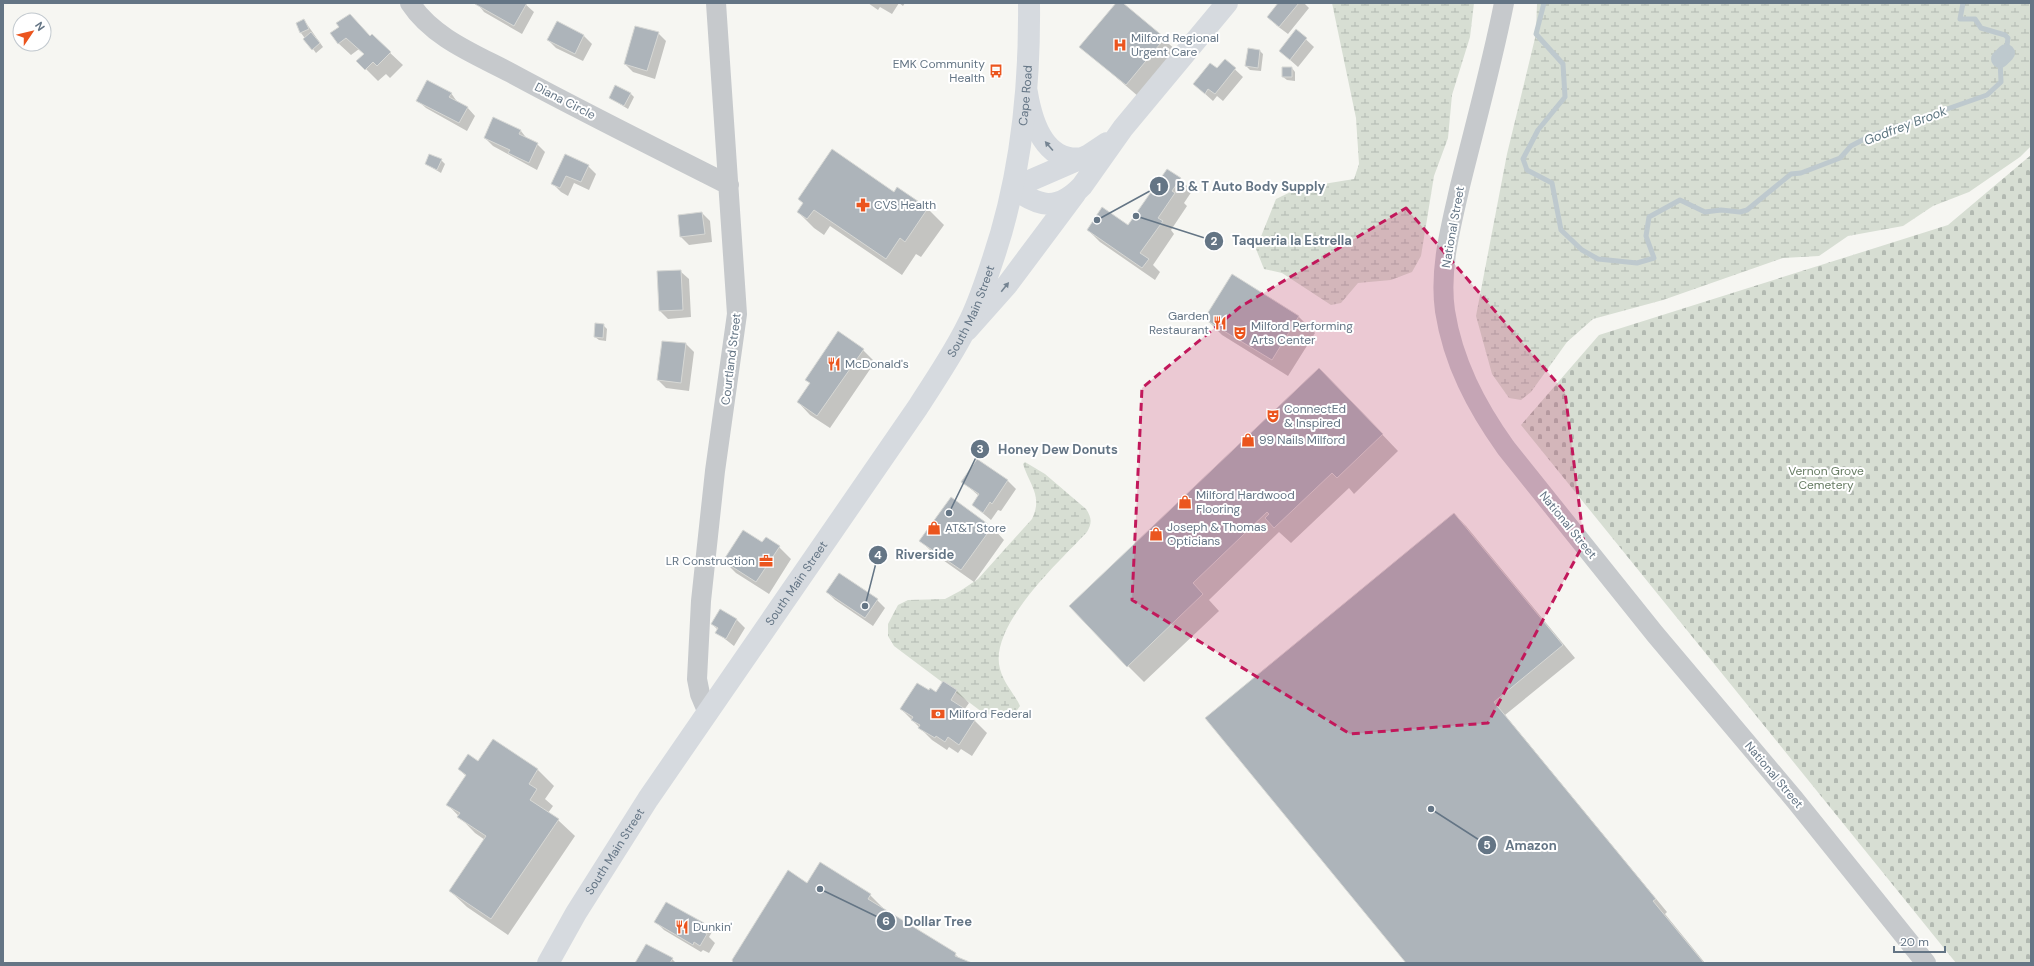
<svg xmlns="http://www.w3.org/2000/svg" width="2034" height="966" font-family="'DM Sans',sans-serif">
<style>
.wetland{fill:url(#wetland-marsh)}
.cemetery{fill:url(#cemetery-stones)}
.shadow{fill:#0003}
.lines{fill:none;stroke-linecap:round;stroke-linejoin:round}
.stream{stroke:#bec9ce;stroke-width:5}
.canal{stroke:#bec9ce;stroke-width:18}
.building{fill:#adb4ba;stroke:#d7d8d5}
.street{stroke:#c6c9cc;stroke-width:20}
.secondary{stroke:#d6dadf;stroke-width:22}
.primary{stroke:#d6dadf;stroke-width:22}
.oneway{fill:#758492}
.marked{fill:#c2185b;fill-opacity:0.2;stroke:#c2185b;stroke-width:3;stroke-dasharray:8 5;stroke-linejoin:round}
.labels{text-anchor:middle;stroke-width:4;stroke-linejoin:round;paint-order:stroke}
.poi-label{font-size:12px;fill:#647585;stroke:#fff;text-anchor:start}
.street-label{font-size:12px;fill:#647585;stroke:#fff}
.park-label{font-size:12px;fill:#677c63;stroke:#fff}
.water-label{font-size:13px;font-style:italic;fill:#5f7782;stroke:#fff}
.leader{fill:none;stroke:#647585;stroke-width:1.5}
.callout-dot{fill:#647585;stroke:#fff;stroke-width:1.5}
.mark-label{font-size:12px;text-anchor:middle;font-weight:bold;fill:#fff}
.callout-label{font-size:13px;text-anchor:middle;font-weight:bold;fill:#647585;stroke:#fff;stroke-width:4;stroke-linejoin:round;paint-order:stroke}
</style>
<defs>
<pattern id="wetland-marsh" width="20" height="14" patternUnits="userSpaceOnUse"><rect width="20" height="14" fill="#d7ded3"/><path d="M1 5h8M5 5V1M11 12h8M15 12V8" fill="none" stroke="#b2b9b1"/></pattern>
<pattern id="cemetery-stones" width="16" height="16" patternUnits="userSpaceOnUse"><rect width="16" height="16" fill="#d7ded3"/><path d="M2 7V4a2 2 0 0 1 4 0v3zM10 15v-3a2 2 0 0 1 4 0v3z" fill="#b2b9b1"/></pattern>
</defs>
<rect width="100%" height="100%" fill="#f6f6f2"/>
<path class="wetland" d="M1332 3H1474L1470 37 1452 95 1448 138 1434 176 1421 256 1412 272 1391 280 1358 283 1341 303 1331 305 1282 273 1264 269 1256 249 1276 199 1299 188 1354 179 1359 164 1356 118Z
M1537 3H2031V146L2020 157 1969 192 1933 206 1903 226 1848 236 1819 256 1783 258 1663 300 1593 319 1567 342 1531 392 1521 400 1509 398 1492 374 1476 316 1507 154 1536 34Z
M1025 462 1045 474 1086 509C1092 518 1092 523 1087 532 1060 561 988 626 1000 669 1004 684 1014 693 1020 706L1015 713 997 717 982 712 894 646 888 636V624L898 605 908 600 945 599 960 591 978 579 1032 519C1043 496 1030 486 1023 464Z"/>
<path class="cemetery" d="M2031 155V963H1956L1521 425 1599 335 1948 225Z"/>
<path class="shadow" d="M477 3H524L534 12 522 34 484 12Z
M868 3H899L892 14 880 7 878 10Z
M899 3H905L903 6Z
M1117 3H1122L1177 51 1139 97 1081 47Z
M1280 3H1304L1309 8 1288 34 1276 25Z
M350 15 371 37 372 36 403 65 390 78 386 74 378 81 358 61 364 54 359 49 351 55 338 43 340 28Z
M304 20 323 47 316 53 301 33 297 23Z
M1297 31 1314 47 1298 67 1280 51Z
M658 33 666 41 655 79 633 72 625 64Z
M584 36 592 44 583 61 556 48 548 40Z
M1260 51 1263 54 1261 71 1250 70 1246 66Z
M1225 60 1243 77 1223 101 1217 96 1213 101 1194 84 1217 70Z
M1292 68 1295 72V81L1287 80 1283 77Z
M451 93 458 103 467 107 475 116 467 131 426 108 417 100Z
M630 93 634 97 628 109 610 98Z
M494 118 521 131 528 140 537 144 545 152 537 170 493 146 485 138Z
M565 156 588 166 596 174 589 190 574 183 568 196 561 192 553 184Z
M441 160 445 164 441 173 426 164Z
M1180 179 1192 191 1184 203 1187 206 1171 230 1174 234 1153 265 1160 272 1155 280 1100 242 1088 230 1128 226Z
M894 193 927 208 944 225 921 257 916 254 902 275 830 226 824 235 814 228 798 212Z
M702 213 710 221 712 242 689 245 681 237Z
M680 271 689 279 691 317 668 319 660 311Z
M1299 317 1315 333 1288 376 1222 335 1205 318Z
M603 325 607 329 606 341 599 340 595 337Z
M686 344 694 352 689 391 666 388 658 380Z
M863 350 875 362 830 428 810 415 798 402 811 384 806 380Z
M1336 386 1398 451 1354 494 1349 488 1291 543 1279 532 1209 600 1219 611 1144 682 1128 666Z
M977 460 1008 481 1016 489 1001 511 998 510 991 520 973 505 979 496 963 482Z
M1454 514 1466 526 1575 658 1505 715 1667 912 1665 914 1705 963H1407Z
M992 527 1004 540 974 582 933 553 921 541Z
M763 543 779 547 791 559 769 594 736 573 724 561Z
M827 592 877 600 885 608 873 626 835 600Z
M720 610 737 620 745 628 734 646 716 632 718 630 712 624Z
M957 691 969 703 964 710 987 733 972 756 961 749 958 753 949 747 947 750 932 740 901 709 929 692 936 693Z
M493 740 538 770 554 786 545 799 553 806 548 813 558 820 575 836 508 935 467 907 450 891 485 840 475 833 448 805 466 776 459 769 478 762Z
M807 884 870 895 887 912 955 954 960 959 969 963H734Z
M667 903 704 924 712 932 709 937 715 943 709 953 703 950 701 952 664 930 656 922Z
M672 959 676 963H636Z"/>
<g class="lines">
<path class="stream" d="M1544 3 1536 34 1563 64 1565 97 1538 130 1523 159 1527 170 1552 183 1561 230 1582 250 1598 259 1637 263 1654 258 1646 236 1649 217 1680 200 1705 212 1721 210 1740 212 1747 210 1791 174 1801 173 1840 158 1851 146 1870 136 1987 95 2001 82 2000 59
M1963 3 1960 19H1975L1981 28 2005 35 2008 38 2006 53"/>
<path class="canal" d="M2000 59 2006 53"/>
</g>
<path class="building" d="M476 3H527L514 26 475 4Z
M1116 3H1123L1165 38 1126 85 1079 47Z
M1278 3H1299L1279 27 1267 17Z
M350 14 370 36 372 34 391 52 377 66 373 62 365 70 356 61 364 54 346 38 338 44 330 33 339 27 336 23Z
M304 19 309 29 300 33 296 23Z
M557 21 584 35 575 54 547 40Z
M635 26 659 32 647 71 624 64Z
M1296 29 1307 38 1290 60 1279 51Z
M311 32 320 43 312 50 303 39Z
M1248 48 1260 50 1258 68 1245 66Z
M1225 59 1236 68 1215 94 1208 89 1205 94 1193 84 1210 63 1217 68Z
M1282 67H1292V77H1282Z
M427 80 452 93 449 97 468 107 459 123 416 101Z
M615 85 631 93 624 106 609 98Z
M493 117 521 130 519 134 538 143 529 163 508 153 510 150 484 138Z
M832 149 894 192 897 187 928 208 905 242 900 238 886 259 814 210 807 219 797 212 803 203 798 199Z
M429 154 442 159 437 170 425 164Z
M565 154 589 165 581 182 566 176 560 188 551 184Z
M1167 169 1181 178 1172 191 1175 193 1158 218 1163 221 1140 253 1149 259 1142 268 1087 230 1102 207 1128 225Z
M702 212 705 234 680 237 678 215Z
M681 270 683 310 659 311 657 271Z
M1232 274 1299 316 1272 360 1204 319Z
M595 323 604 324 603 338 594 337Z
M838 331 864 349 817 416 797 402 810 383 805 380Z
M662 341 686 343 681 383 657 380Z
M1319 368 1383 434 1337 478 1332 473 1274 528 1265 518 1269 514 1267 512 1193 583 1203 594 1127 667 1069 606Z
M977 459 1008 480 992 504 990 502 983 513 972 505 979 494 961 482Z
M951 497 992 527 961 570 919 541Z
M1454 513 1563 645 1494 702 1656 899 1653 901 1704 963H1406L1205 718Z
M743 530 762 542 766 537 780 546 756 582 723 561Z
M839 573 878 599 865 618 826 592Z
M720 609 737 619 726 639 715 633 718 628 711 624Z
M943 681 957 690 951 700 965 709 964 712 975 720 959 745 948 737 945 742 936 736 935 738 918 728 920 725 911 720 913 717 900 709 917 683 929 690 930 688 936 692Z
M493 739 538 769 529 784 537 789 530 800 559 819 491 919 449 891 486 836 457 817 460 813 446 805 466 775 458 769 468 754 478 761Z
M820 862 871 894 868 899 956 953 955 956 972 963H733L732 960 788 870 807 883Z
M666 902 704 923 701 930 707 934 700 946 694 942 693 945 654 922Z
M646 944 673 958 670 963H635Z"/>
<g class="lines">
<path class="street" d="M410 3C433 38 475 54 511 73 583 112 656 148 729 185
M1504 3C1492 64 1475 125 1460 186 1451 226 1439 269 1445 311 1453 362 1476 406 1506 448L1655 634 1795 800 1926 963
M708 713 700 694 697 679 701 601 715 471 737 314 716 3"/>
<path class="secondary" d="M1027 93C1032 122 1045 164 1083 158
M1013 188C1039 207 1057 212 1082 186L1123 128 1227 3
M1013 188 1089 155 1107 143
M967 330 1007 285 1075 194"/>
<path class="primary" id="s1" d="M548 963 576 913 648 799 918 407C935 380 954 353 968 324 978 305 985 283 992 262 1021 178 1030 92 1029 3"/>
</g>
<defs><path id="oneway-solid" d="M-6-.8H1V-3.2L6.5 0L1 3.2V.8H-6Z"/></defs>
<g class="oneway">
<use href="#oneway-solid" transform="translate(1049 146) rotate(-131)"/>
<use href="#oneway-solid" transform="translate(1005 287) rotate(-51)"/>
</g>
<path class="marked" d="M1406 208 1565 392 1584 543 1488 723 1350 734 1132 600 1142 388 1240 307Z"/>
<defs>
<g id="hospital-bare" transform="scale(1.08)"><path d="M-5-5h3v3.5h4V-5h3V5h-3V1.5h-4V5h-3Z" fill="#eb551e" stroke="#fff" stroke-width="2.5" paint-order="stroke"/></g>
<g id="bus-bare" transform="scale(1.08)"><path d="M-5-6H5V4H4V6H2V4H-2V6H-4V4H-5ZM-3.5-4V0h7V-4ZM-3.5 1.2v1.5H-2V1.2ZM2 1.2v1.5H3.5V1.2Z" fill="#eb551e" stroke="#fff" stroke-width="2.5" paint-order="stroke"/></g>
<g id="pharmacy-bare" transform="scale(1.08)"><path d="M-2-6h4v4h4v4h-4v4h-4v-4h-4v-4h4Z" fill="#eb551e" stroke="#fff" stroke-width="2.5" paint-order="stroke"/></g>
<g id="restaurant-bare" transform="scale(1.08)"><path d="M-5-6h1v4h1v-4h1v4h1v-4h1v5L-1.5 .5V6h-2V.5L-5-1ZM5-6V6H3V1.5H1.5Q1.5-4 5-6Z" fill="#eb551e" stroke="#fff" stroke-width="2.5" paint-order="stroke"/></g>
<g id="theatre-bare" transform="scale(1.08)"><path d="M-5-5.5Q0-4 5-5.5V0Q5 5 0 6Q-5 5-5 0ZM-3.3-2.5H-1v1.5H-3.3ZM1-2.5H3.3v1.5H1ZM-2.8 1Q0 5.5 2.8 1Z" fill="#eb551e" stroke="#fff" stroke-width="2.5" paint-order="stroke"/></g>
<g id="shop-bare" transform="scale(1.08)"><path d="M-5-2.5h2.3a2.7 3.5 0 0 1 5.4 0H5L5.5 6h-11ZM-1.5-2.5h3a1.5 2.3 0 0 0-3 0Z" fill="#eb551e" stroke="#fff" stroke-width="2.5" paint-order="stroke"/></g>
<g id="office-bare" transform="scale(1.08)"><path d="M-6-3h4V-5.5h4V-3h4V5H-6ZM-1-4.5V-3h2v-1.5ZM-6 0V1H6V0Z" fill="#eb551e" stroke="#fff" stroke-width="2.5" paint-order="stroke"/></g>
<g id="bank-bare" transform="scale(1.08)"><path d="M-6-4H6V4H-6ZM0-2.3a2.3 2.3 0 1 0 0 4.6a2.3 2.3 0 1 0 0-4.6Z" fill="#eb551e" stroke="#fff" stroke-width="2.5" paint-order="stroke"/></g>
</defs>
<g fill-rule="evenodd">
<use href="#hospital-bare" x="1120" y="45"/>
<use href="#bus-bare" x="996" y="71"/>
<use href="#pharmacy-bare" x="863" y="205"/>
<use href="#restaurant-bare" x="1220" y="323"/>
<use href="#theatre-bare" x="1240" y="333"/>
<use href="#restaurant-bare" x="834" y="364"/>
<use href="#theatre-bare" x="1273" y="416"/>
<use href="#shop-bare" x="1248" y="440"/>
<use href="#shop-bare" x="1185" y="502"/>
<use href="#shop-bare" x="934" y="528"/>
<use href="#shop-bare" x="1156" y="534"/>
<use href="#office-bare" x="766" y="561"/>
<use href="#bank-bare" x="938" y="714"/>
<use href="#restaurant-bare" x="682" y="927"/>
</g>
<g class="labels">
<g class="poi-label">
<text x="1131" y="42">Milford Regional<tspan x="1131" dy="14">Urgent Care</tspan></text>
<text x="985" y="68" text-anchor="end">EMK Community<tspan x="985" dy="14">Health</tspan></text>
<text x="874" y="209">CVS Health</text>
<text x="1209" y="320" text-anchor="end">Garden<tspan x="1209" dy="14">Restaurant</tspan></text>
<text x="1251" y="330">Milford Performing<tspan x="1251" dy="14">Arts Center</tspan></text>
<text x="845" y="368">McDonald's</text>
<text x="1284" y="413">ConnectEd<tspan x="1284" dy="14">&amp; Inspired</tspan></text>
<text x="1259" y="444">99 Nails Milford</text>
<text x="1196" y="499">Milford Hardwood<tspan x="1196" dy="14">Flooring</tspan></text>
<text x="1167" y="531">Joseph &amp; Thomas<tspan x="1167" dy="14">Opticians</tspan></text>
<text x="945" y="532">AT&amp;T Store</text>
<text x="755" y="565" text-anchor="end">LR Construction</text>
<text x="949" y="718">Milford Federal</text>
<text x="693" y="931">Dunkin'</text>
</g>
<g class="street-label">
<text dy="4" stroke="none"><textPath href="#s1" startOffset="1002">Cape Road</textPath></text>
<text transform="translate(565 101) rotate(27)" y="4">Diana Circle</text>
<text transform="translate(1453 227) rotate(-80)" y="4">National Street</text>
<text dy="4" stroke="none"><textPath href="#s1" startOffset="778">South Main Street</textPath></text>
<text transform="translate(731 359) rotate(-83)" y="4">Courtland Street</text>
<text transform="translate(1568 525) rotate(51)" y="4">National Street</text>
<text dy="4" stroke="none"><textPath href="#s1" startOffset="454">South Main Street</textPath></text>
<text transform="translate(1774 775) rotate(50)" y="4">National Street</text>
<text dy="4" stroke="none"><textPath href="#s1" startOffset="130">South Main Street</textPath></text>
</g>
<g class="park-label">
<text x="1826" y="475">Vernon Grove<tspan x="1826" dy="14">Cemetery</tspan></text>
</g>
<g class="water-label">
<text transform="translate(1905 125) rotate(-21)" y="5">Godfrey Brook</text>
</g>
</g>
<path class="leader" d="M1097 220L1159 186M1136 216L1214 241M949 513L980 449M865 606L878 555M1431 809L1487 845M820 889L886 921"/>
<g class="callout-dot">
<circle cx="1097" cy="220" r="4"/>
<circle cx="1136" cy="216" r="4"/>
<circle cx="949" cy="513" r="4"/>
<circle cx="865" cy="606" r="4"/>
<circle cx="1431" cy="809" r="4"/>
<circle cx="820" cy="889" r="4"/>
<circle cx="1159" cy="186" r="10"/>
<circle cx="1214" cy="241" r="10"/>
<circle cx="980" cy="449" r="10"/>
<circle cx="878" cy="555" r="10"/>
<circle cx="1487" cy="845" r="10"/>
<circle cx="886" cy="921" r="10"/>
</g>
<g class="mark-label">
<text x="1159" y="191">1</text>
<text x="1214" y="245">2</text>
<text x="980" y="453">3</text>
<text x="878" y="559">4</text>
<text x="1487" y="849">5</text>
<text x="886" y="925">6</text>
</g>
<g class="callout-label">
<text x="1251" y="191">B &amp; T Auto Body Supply</text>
<text x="1292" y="245">Taqueria la Estrella</text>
<text x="1058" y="454">Honey Dew Donuts</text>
<text x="925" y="559">Riverside</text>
<text x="1531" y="850">Amazon</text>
<text x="938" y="926">Dollar Tree</text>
</g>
<rect width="2034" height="966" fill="none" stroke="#647585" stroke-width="8"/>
<g transform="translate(32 32) rotate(55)"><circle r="19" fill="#ffffff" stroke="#c1c8ce"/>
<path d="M0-3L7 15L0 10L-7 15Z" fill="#eb551e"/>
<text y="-6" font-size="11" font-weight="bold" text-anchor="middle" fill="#647585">N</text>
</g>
<path d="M1894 946v6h51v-6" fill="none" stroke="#647585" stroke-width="2"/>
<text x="1900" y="946" font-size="12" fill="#647585" stroke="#ffffff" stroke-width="3" paint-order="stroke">20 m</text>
</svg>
